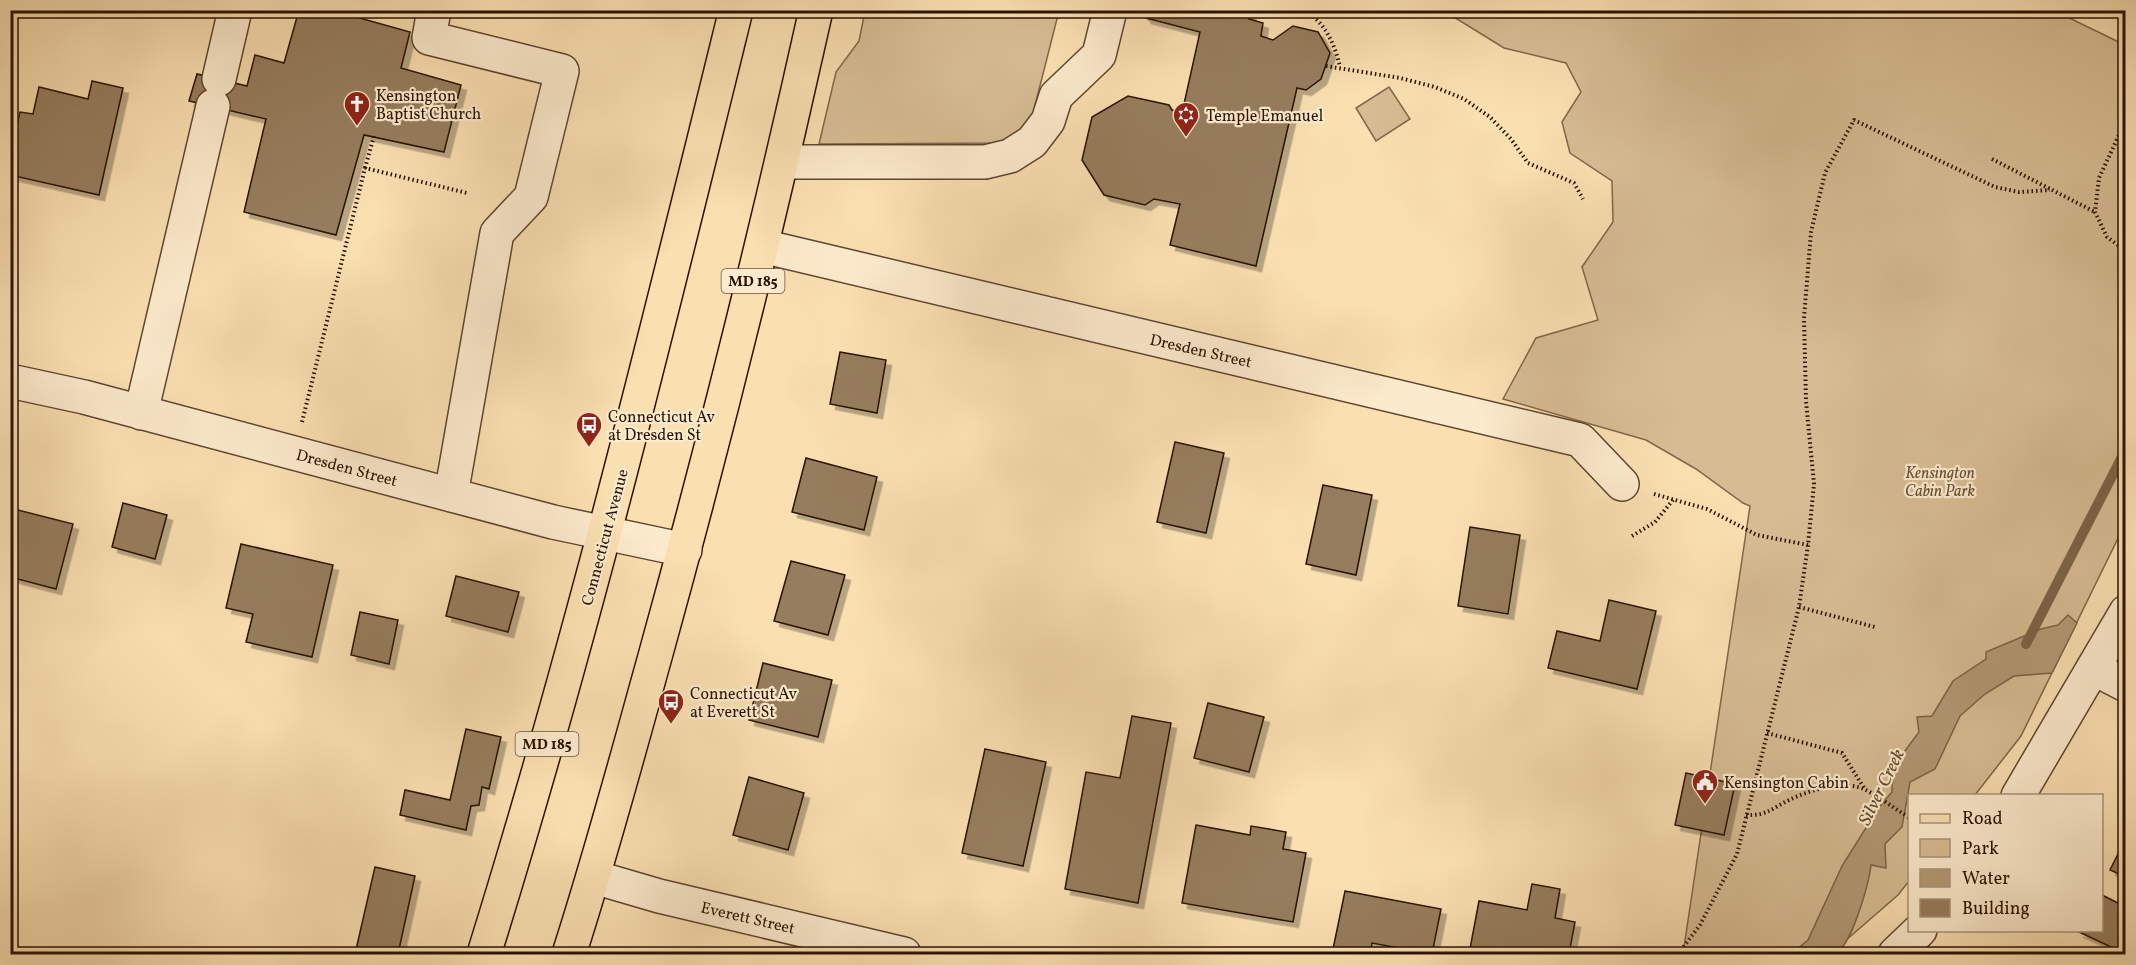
<svg xmlns="http://www.w3.org/2000/svg" width="2136" height="965" font-family="Vollkorn,serif">
<style>
.green{fill:#d7bc93;stroke:#80674a;stroke-width:1.5}
.water{fill:#b39975;stroke:#7c6347;stroke-width:1.5}
.lines{fill:none;stroke-linecap:round;stroke-linejoin:round}
.stream{stroke:#7c6347;stroke-width:10}
.building{fill:#967d5d;stroke:#2a1201;stroke-width:1.5;filter:url(#shadow)}
.minor-casing{stroke:#5e452d;stroke-width:36}
.major-casing{stroke:#2a1201;stroke-width:36}
.path{stroke:#2a1201;stroke-width:4;stroke-dasharray:1.5 3;stroke-linecap:butt}
.minor{stroke:#fceacc;stroke-width:33}
.major{stroke:#fadfb1;stroke-width:33}
.labels{text-anchor:middle;stroke-width:4.5;stroke-linejoin:round;paint-order:stroke}
.shield{fill:#fceacc;stroke:#69533e;stroke-width:1.5}
.shield-label{font-size:15px;font-weight:bold;fill:#2a1201}
.poi-label{font-size:16px;fill:#2a1201;stroke:#fceacc;text-anchor:start}
.street-label{font-size:16px;fill:#2a1201;stroke:#fceacc}
.park-label{font-size:16px;font-style:italic;fill:#674e34;stroke:#fceacc}
.water-label{font-size:18px;font-style:italic;fill:#61482f;stroke:#fceacc}
</style>
<defs>
<filter id="shadow"><feDropShadow dx="5.5" dy="5.5" stdDeviation="0" flood-color="#0004"/></filter>
</defs>
<rect width="100%" height="100%" fill="#fadfb1"/>
<filter id="stains"><feTurbulence type="fractalNoise" baseFrequency=".00333" numOctaves="4"/><feColorMatrix values="0 0 0 0 .2 0 0 0 0 .09 0 0 0 0 .02 0 0 0 .5 -.17"/></filter>
<radialGradient id="worn" r=".72"><stop offset=".6" stop-color="#630" stop-opacity="0"/><stop offset="1" stop-color="#630" stop-opacity=".3"/></radialGradient>
<path class="green" d="M865 11H1059L1030 125 1009 143 819 144 836 72 859 41Z
M1444 11H2055L2125 45V524L2021 736 1975 795 1910 796 1909 881 1898 895 1830 954H1683L1750 506 1743 503 1696 469 1646 440 1503 399 1536 338 1598 320 1582 267 1613 222 1612 181 1570 153 1562 122 1581 92 1566 63 1504 48Z
M1389 87 1410 119 1376 141 1356 108Z"/>
<path class="water" d="M2068 615 2077 623 2052 673 2014 676 1985 694 1960 716 1935 769 1910 782 1902 827 1885 844 1886 868 1871 865C1869 883 1851 949 1834 954 1824 957 1802 955 1791 954L1808 940 1842 866 1879 807 1892 792 1893 767 1919 732 1917 717 1932 716 1953 681 1986 659V652L2041 629 2058 625Z"/>
<g class="lines">
<path class="stream" d="M2026 644 2126 449"/>
</g>
<path class="building" d="M299 10H331L410 32 401 68 461 85 444 152 364 135 336 235 244 212 266 119 189 101 197 74 247 86 255 55 284 63Z
M1140 10H1252L1249 19 1263 23 1261 36 1273 40 1293 26 1318 32 1330 53 1321 79 1306 90 1297 88 1256 266 1170 245 1180 204 1154 199 1145 205 1104 195 1082 160 1092 117 1128 96 1169 105 1172 110 1182 113 1200 32 1146 18Z
M92 81 123 88 99 195 10 175V155L20 112 33 114 39 87 88 99Z
M840 352 886 360 877 413 830 404Z
M1175 442 1224 453 1206 533 1157 522Z
M806 458 877 477 864 530 792 512Z
M1323 485 1372 495 1356 575 1306 564Z
M123 503 167 515 155 559 112 547Z
M10 508 73 524 56 589 10 577Z
M1470 527 1520 535 1508 614 1458 606Z
M241 544 333 565 312 657 246 642 253 614 226 608Z
M791 561 845 575 828 635 774 621Z
M456 576 519 592 508 632 446 616Z
M1609 600 1656 611 1637 689 1548 668 1557 631 1600 641Z
M360 612 398 620 389 664 351 655Z
M763 663 832 680 818 737 749 720Z
M1208 703 1264 717 1249 772 1194 758Z
M1132 716 1171 723 1138 903 1065 889 1086 772 1120 778Z
M466 729 501 737 489 789 482 787 479 805 471 806 466 830 400 815 405 790 450 800Z
M985 749 1046 762 1023 866 962 853Z
M1686 773 1735 784 1724 835 1675 825Z
M749 777 804 793 788 850 733 835Z
M1196 825 1250 835 1251 826 1286 832 1283 849 1306 853 1293 922 1182 903Z
M2126 838V877L2110 870Z
M375 867 415 876 398 954H355Z
M1532 884 1560 889 1555 918 1575 922 1569 954H1469L1479 901 1527 910Z
M1345 891 1441 909 1432 954 1372 943 1370 954 1333 949Z
M2102 895 2126 907V954L2079 932 2102 930Z"/>
<g class="lines">
<g class="minor-casing">
<path id="minor" d="M434 10 429 38 562 71 531 197 497 233 451 495
M219 79 235 10
M782 162H985L1010 156 1032 142 1048 121 1056 96 1099 55 1110 10
M762 246 1580 440 1622 484
M10 381 84 397 553 522 685 550
M141 413 213 106
M2093 668 2126 685
M2018 796 2126 612
M594 877 659 896 904 954
M1895 954 1920 930"/>
</g>
<g class="major-casing">
<path id="major" d="M484 954C581 643 658 327 736 10
M569 954C601 855 628 754 656 653 715 440 768 226 816 10"/>
</g>
<path class="path" d="M1301 10C1324 18 1335 45 1340 67
M1326 66 1400 78 1435 87 1464 99 1490 117 1511 139 1528 163 1574 183 1583 199
M2126 130 2119 135 2099 178 2095 212 2107 237 2126 251
M1992 159 2095 212
M365 168 374 136
M302 422 365 168 467 193
M1654 494 1707 509 1757 535 1808 545
M1632 536 1655 522 1673 500
M1799 607 1875 627
M1767 733 1842 753 1864 788
M1746 815C1766 816 1771 809 1789 800 1810 790 1844 779 1866 790 1881 798 1895 809 1910 818
M1678 954 1700 925 1737 854 1799 607 1808 545 1814 484 1806 401 1804 318 1811 232 1825 173 1854 120 1995 187 2019 192 2050 190"/>
<use href="#minor" class="minor"/>
<use href="#major" class="major"/>
</g>
<defs>
<g id="church-pin" transform="scale(1.35)"><path d="M0 17L-7.5 6A9.5 9.5 0 1 1 7.5 6Z" fill="#8f2418" stroke="#fceacc"/><path d="M-1.2-6h2.4v3.5h3.3v2.4h-3.3V6h-2.4V-.1h-3.3v-2.4h3.3Z" fill="#fff"/></g>
<g id="synagogue-pin" transform="scale(1.35)"><path d="M0 17L-7.5 6A9.5 9.5 0 1 1 7.5 6Z" fill="#8f2418" stroke="#fceacc"/><path d="M0-6.5L5.6 3.2H-5.6ZM0 6.5L5.6-3.2H-5.6Z" fill="#fff"/></g>
<g id="bus-pin" transform="scale(1.35)"><path d="M0 17L-7.5 6A9.5 9.5 0 1 1 7.5 6Z" fill="#8f2418" stroke="#fceacc"/><path d="M-5-6H5V4H4V6H2V4H-2V6H-4V4H-5ZM-3.5-4V0h7V-4ZM-3.5 1.2v1.5H-2V1.2ZM2 1.2v1.5H3.5V1.2Z" fill="#fff"/></g>
<g id="civic-pin" transform="scale(1.35)"><path d="M0 17L-7.5 6A9.5 9.5 0 1 1 7.5 6Z" fill="#8f2418" stroke="#fceacc"/><path d="M-.6-6.5H3V-4.5H.6V-3L4-1V1h2V6H-6V1h2V-1L-.6-3ZM-1.2 2.5V6h2.4V2.5Z" fill="#fff"/></g>
</defs>
<g fill-rule="evenodd">
<use href="#church-pin" x="357" y="104"/>
<use href="#synagogue-pin" x="1186" y="115"/>
<use href="#bus-pin" x="589" y="425"/>
<use href="#bus-pin" x="671" y="702"/>
<use href="#civic-pin" x="1705" y="782"/>
</g>
<g class="labels">
<g class="shield">
<rect x="721.5" y="269" width="63" height="24" rx="4.5"/>
<rect x="515.5" y="732" width="63" height="24" rx="4.5"/>
</g>
<g class="shield-label">
<text x="753" y="286">MD 185</text>
<text x="547" y="749">MD 185</text>
</g>
<g class="poi-label">
<text x="376" y="101">Kensington<tspan x="376" dy="18">Baptist Church</tspan></text>
<text x="1206" y="121">Temple Emanuel</text>
<text x="608" y="422">Connecticut Av<tspan x="608" dy="18">at Dresden St</tspan></text>
<text x="690" y="699">Connecticut Av<tspan x="690" dy="18">at Everett St</tspan></text>
<text x="1724" y="788">Kensington Cabin</text>
</g>
<g class="street-label">
<text transform="translate(1201 350) rotate(13)" y="6">Dresden Street</text>
<text transform="translate(347 467) rotate(15)" y="6">Dresden Street</text>
<text transform="translate(604 537) rotate(-75)" y="6">Connecticut Avenue</text>
<text transform="translate(748 917) rotate(13)" y="6">Everett Street</text>
</g>
<g class="park-label">
<text x="1940" y="478">Kensington<tspan x="1940" dy="18">Cabin Park</tspan></text>
</g>
<g class="water-label">
<text transform="translate(1881 787) rotate(-64)" y="6">Silver Creek</text>
</g>
</g>
<rect width="2136" height="965" fill="none" stroke="#fadfb1" stroke-width="36"/>
<rect x="12" y="12" width="2112" height="941" fill="none" stroke="#2a1201" stroke-width="3"/>
<rect x="18" y="18" width="2100" height="929" fill="none" stroke="#2a1201" stroke-width="1.5"/>
<rect x="1908" y="794" width="195" height="138" fill="#fceacc" stroke="#a8947b" stroke-width="1.5"/>
<rect x="1920" y="814" width="30" height="9" fill="#fadfb1" stroke="#a8947b" stroke-width="1.5"/>
<text x="1962" y="824" font-size="18" fill="#2a1201">Road</text>
<rect x="1920" y="839" width="30" height="18" fill="#d7bc93" stroke="#a8947b" stroke-width="1.5"/>
<text x="1962" y="854" font-size="18" fill="#2a1201">Park</text>
<rect x="1920" y="869" width="30" height="18" fill="#b39975" stroke="#a8947b" stroke-width="1.5"/>
<text x="1962" y="884" font-size="18" fill="#2a1201">Water</text>
<rect x="1920" y="899" width="30" height="18" fill="#967d5d" stroke="#a8947b" stroke-width="1.5"/>
<text x="1962" y="914" font-size="18" fill="#2a1201">Building</text>
<rect width="100%" height="100%" filter="url(#stains)"/>
<rect width="100%" height="100%" fill="url(#worn)"/>
</svg>
